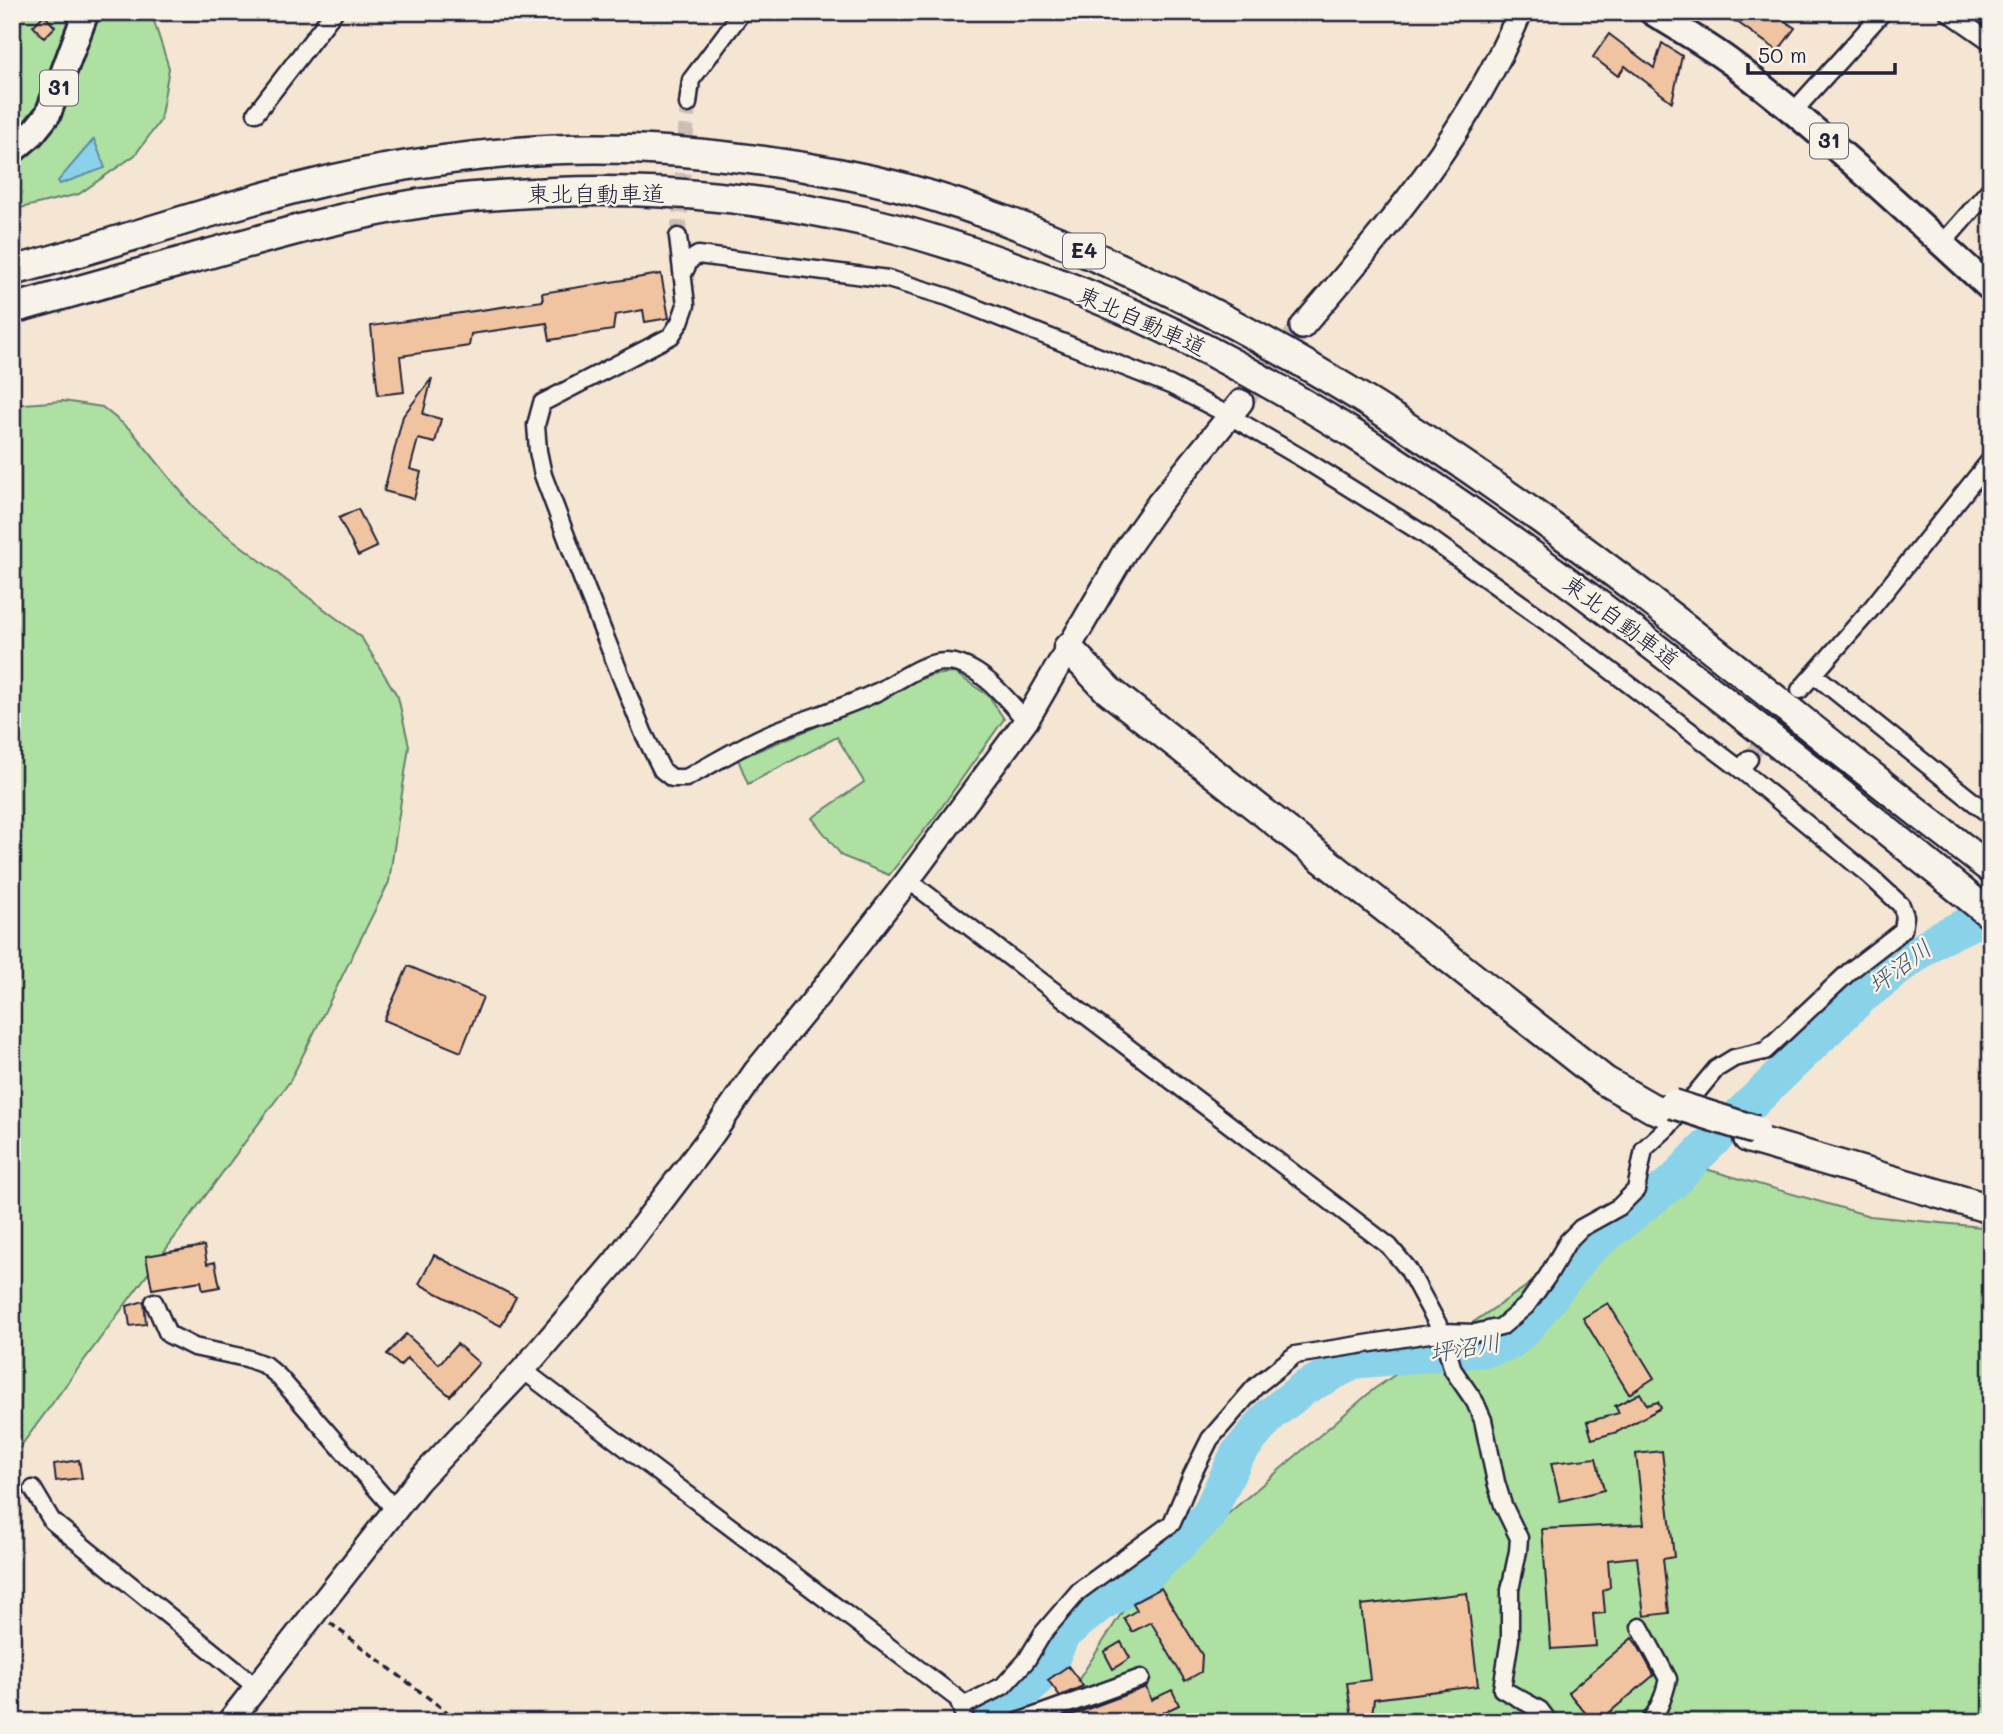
<svg xmlns="http://www.w3.org/2000/svg" width="2003" height="1734" font-family="Mali,'Klee One',sans-serif">
<style>
.green{fill:#aee0a1;stroke:#68816e;stroke-width:2}
.water{fill:#89d2ea;stroke:#608ca4;stroke-width:2}
.lines{fill:none;stroke-linecap:round;stroke-linejoin:round}
.river{stroke:#89d2ea;stroke-width:35}
.building{fill:#f1c4a1;stroke:#22223b;stroke-width:2}
.street-tunnel{stroke:#cbbeb5;stroke-width:16;stroke-dasharray:16 8;stroke-linecap:butt}
.secondary-tunnel{stroke:#cbbeb5;stroke-width:23;stroke-dasharray:23 11;stroke-linecap:butt}
.street-casing{stroke:#22223b;stroke-width:21}
.secondary-casing{stroke:#22223b;stroke-width:28}
.primary-casing{stroke:#22223b;stroke-width:30}
.highway-casing{stroke:#22223b;stroke-width:33}
.path{stroke:#22223b;stroke-width:3.5;stroke-dasharray:7 5;stroke-linecap:butt}
.street{stroke:#f7f3e8;stroke-width:16}
.secondary{stroke:#f7f3e8;stroke-width:23}
.primary{stroke:#f7f3e8;stroke-width:24}
.highway{stroke:#f7f3e8;stroke-width:28}
.highway-bridge-casing{stroke:#22223b;stroke-width:33;stroke-linecap:butt}
.highway-bridge{stroke:#f7f3e8;stroke-width:28}
.labels{text-anchor:middle;stroke-width:5;stroke-linejoin:round;paint-order:stroke}
.shield{fill:#f7f3e8;stroke:#62616f;stroke-width:2}
.shield-label{font-size:21px;font-weight:bold;fill:#22223b}
.street-label{font-size:23px;fill:#22223b;stroke:#f7f3e8}
.water-label{font-size:24px;font-style:italic;fill:#415770;stroke:#f7f3e8}
</style>
<rect width="100%" height="100%" fill="#f5e5d3"/>
<filter id="ink" filterUnits="userSpaceOnUse"><feTurbulence type="fractalNoise" baseFrequency=".0143" numOctaves="2"/><feDisplacementMap in="SourceGraphic" scale="14" xChannelSelector="R" yChannelSelector="G"/><feConvolveMatrix kernelMatrix="1 2 1 2 8 2 1 2 1" color-interpolation-filters="sRGB"/></filter>
<g filter="url(#ink)">
<path class="green" d="M12 12H151L169 68 160 121 135 155 79 194 12 210Z
M63 401 102 407 132 431 199 514 361 637 398 697 409 746 389 882 290 1081 12 1458V405Z
M955 673 989 696 1004 719 934 818 889 875 842 856 812 818 864 782 837 737 748 784 738 759 849 713 902 686 932 675Z
M1702 1168 1870 1216 1991 1228V1722H1081L1070 1693 1128 1603 1188 1548 1374 1389Z"/>
<path class="water" d="M94 139 105 168 60 184 58 181Z"/>
<g class="lines">
<path class="river" d="M969 1722 1031 1686 1050 1663 1063 1634 1099 1605 1138 1583 1208 1516 1237 1455 1271 1414 1304 1388 1356 1361 1489 1349 1511 1342 1527 1327 1587 1250 1675 1180 1697 1156 1860 998 1934 941 1991 913"/>
</g>
<path class="building" d="M1723 12H1772L1795 28 1778 51Z
M44 15 55 27 44 38 33 26Z
M1609 34 1654 68 1662 43 1682 56 1672 102 1625 66 1618 76 1593 57Z
M661 274 669 318 645 322 643 310 615 315 613 330 550 340 547 323 471 334 469 346 400 356 404 392 378 395 371 326 543 301 542 293Z
M432 378 423 414 441 419 435 443 418 439 410 469 421 472 414 499 384 491 403 416Z
M358 509 377 547 358 556 339 518Z
M408 966 483 997 461 1052 384 1020Z
M204 1246 207 1264 215 1262 220 1287 203 1290 201 1281 152 1289 146 1256Z
M434 1255 516 1297 501 1326 419 1284Z
M144 1301 146 1324 130 1326 127 1306Z
M1608 1303 1654 1378 1629 1394 1583 1318Z
M406 1334 439 1364 457 1344 479 1363 450 1396 407 1358 400 1366 387 1354Z
M1640 1393 1647 1405 1658 1402 1661 1408 1617 1432 1592 1439 1587 1422 1619 1413 1615 1406Z
M1662 1451 1674 1557 1663 1559 1669 1613 1644 1616 1637 1557 1608 1560 1610 1587 1603 1591 1605 1613 1593 1614 1596 1646 1551 1649 1542 1529 1644 1524 1636 1454Z
M1596 1458 1604 1490 1560 1501 1551 1463Z
M79 1460 82 1478 56 1481 54 1464Z
M1161 1588 1202 1655 1201 1672 1185 1681 1151 1622 1132 1632 1124 1618 1137 1610 1133 1603Z
M1467 1593 1478 1686 1374 1699 1372 1715 1352 1718 1347 1683 1370 1680 1361 1605Z
M1632 1638 1638 1646 1654 1675 1598 1722H1593L1568 1692Z
M1121 1642 1130 1658 1113 1669 1104 1652Z
M1068 1666 1083 1686 1060 1696 1048 1680Z
M1146 1687 1151 1700 1172 1690 1179 1705 1160 1714 1164 1722H1053Z"/>
<g class="lines">
<path class="street-tunnel" d="M678 237 688 104
M1749 759 1790 703"/>
<path class="secondary-tunnel" d="M1241 402 1302 327"/>
<g class="street-casing">
<path id="street" d="M1948 12 1991 42
M688 104 691 80 742 12
M1793 112 1883 12
M256 113 334 12
M678 237 686 305 680 322 671 336 542 403 536 425 538 451 543 475 583 581 643 732 662 770 672 778H686C711 765 736 749 762 737 799 720 840 710 877 692 899 682 920 662 946 662 979 663 1006 698 1026 721
M1942 244 1991 188
M683 274 690 260 698 255 888 279 948 297 1170 385 1230 416 1305 460 1425 535 1555 628 1740 769
M1815 675 1991 816
M1800 690 1871 609 1991 459
M908 880 1389 1246 1408 1269 1442 1332 1453 1370 1475 1402 1483 1420 1496 1482 1503 1505 1519 1538 1518 1551 1510 1590V1639L1502 1689 1540 1710 1549 1722
M154 1302 168 1334 194 1347 246 1358 265 1365 278 1376 395 1510
M523 1370 958 1699 966 1722
M33 1489 52 1521 255 1686
M1640 1627 1668 1679C1664 1695 1660 1709 1649 1722
M961 1707 1003 1686 1026 1661 1043 1633 1079 1591 1172 1523 1192 1475 1210 1439 1256 1386 1295 1355 1442 1332 1475 1333 1501 1327 1526 1306 1547 1277 1568 1241 1581 1228 1619 1207 1636 1190 1644 1149 1668 1127 1716 1069 1734 1058 1765 1051 1850 971 1903 930 1905 916 1901 905 1870 876 1740 769 1749 759
M1018 1722 1141 1678"/>
</g>
<g class="secondary-casing">
<path id="secondary" d="M1302 327C1385 230 1470 132 1520 12
M229 1722 418 1481 523 1370 615 1262 714 1132 756 1071 824 988 908 880 1026 721 1125 551 1159 503 1241 402"/>
</g>
<g class="primary-casing">
<path id="primary" d="M1652 12C1679 29 1708 45 1733 64 1824 133 1907 212 1991 289
M12 151 32 134 48 114 86 12"/>
</g>
<g class="highway-casing">
<path id="highway" d="M12 271C112 245 210 209 310 185 377 168 448 158 517 152 602 144 687 150 771 162 815 168 858 176 901 187 997 213 1090 252 1179 296 1291 352 1398 418 1500 490 1670 608 1826 744 1991 869
M12 309C73 292 133 275 194 258 286 232 379 205 474 197 555 190 637 188 718 197 772 202 828 213 881 225 931 237 980 254 1029 272 1067 286 1105 301 1142 318 1289 386 1425 477 1556 573 1704 682 1848 799 1991 915
M1068 648 1108 690 1605 1081 1652 1108 1667 1113
M1748 1138 1991 1209"/>
</g>
<path class="path" d="M330 1623 460 1722"/>
<use href="#street" class="street"/>
<use href="#secondary" class="secondary"/>
<use href="#primary" class="primary"/>
<use href="#highway" class="highway"/>
<g class="highway-bridge-casing">
<path id="highway-bridge" d="M1673 1104 1755 1130"/>
</g>
<use href="#highway-bridge" class="highway-bridge"/>
</g>
</g>
<g class="labels">
<g class="shield">
<rect x="40" y="70.5" width="38" height="35" rx="5"/>
<rect x="1810" y="123.5" width="38" height="35" rx="5"/>
<rect x="1063" y="233.5" width="42" height="35" rx="5"/>
</g>
<g class="shield-label">
<text x="59" y="95">31</text>
<text x="1829" y="148">31</text>
<text x="1084" y="258">E4</text>
</g>
<g class="street-label">
<text x="596" y="202">東北自動車道</text>
<text transform="translate(1142 321) rotate(24)" y="8">東北自動車道</text>
<text transform="translate(1621 622) rotate(37)" y="8">東北自動車道</text>
</g>
<g class="water-label">
<text transform="translate(1900 967) rotate(-37)" y="8">坪沼川</text>
<text transform="translate(1465 1348) rotate(-9)" y="8">坪沼川</text>
</g>
</g>
<rect width="2003" height="1734" fill="none" stroke="#f7f3e8" stroke-width="42"/>
<rect x="21" y="21" width="1961" height="1692" fill="none" stroke="#22223b" stroke-width="2.5" filter="url(#ink)"/>
<path d="M1748 63v10h147v-10" fill="none" stroke="#22223b" stroke-width="3.5"/>
<text x="1758" y="63" font-size="21" fill="#22223b" stroke="#f7f3e8" stroke-width="5" paint-order="stroke">50 m</text>
</svg>
